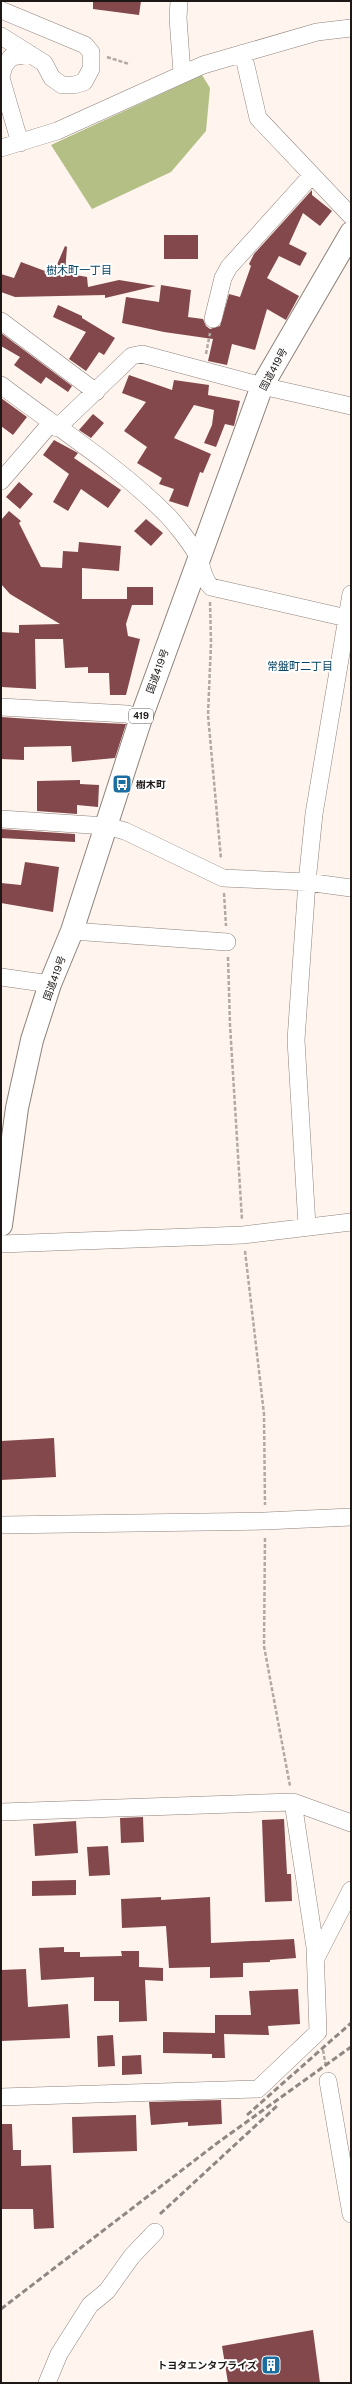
<svg xmlns="http://www.w3.org/2000/svg" width="352" height="2384" font-family="'Public Sans','Noto Sans JP',sans-serif">
<style>
.forest{fill:#b3bf84}
.building{fill:#83484c}
.lines{fill:none;stroke-linecap:round;stroke-linejoin:round}
.minor-casing{stroke:#8e827c;stroke-width:18}
.highway-casing{stroke:#8e827c;stroke-width:24}
.path{stroke:#b2a9a4;stroke-width:2.5;stroke-dasharray:4 2;stroke-linecap:butt}
.minor{stroke:#fff;stroke-width:17}
.highway{stroke:#fff;stroke-width:22}
.rail{stroke:#8f8783;stroke-width:3;stroke-dasharray:6 3;stroke-linecap:butt}
.labels{text-anchor:middle;stroke-width:4;stroke-linejoin:round;paint-order:stroke}
.shield{fill:#fff;stroke:#615d5c;stroke-width:1}
.shield-label{font-size:9px;font-weight:bold;fill:#1d1816}
.street-label{font-size:10px;fill:#1d1816;stroke:#fff}
.poi-label{font-size:10px;font-weight:bold;fill:#1d1816;stroke:#fff;text-anchor:start}
.neighbourhood-label{font-size:11px;fill:#084465;stroke:#fff}
</style>
<rect width="100%" height="100%" fill="#fff4ee"/>
<path class="forest" d="M202 75 210 88 206 131 171 172 92 209 51 145Z"/>
<path class="building" d="M93 1H141L139 15 93 9Z
M312 190V195L332 211 320 226 303 213 289 244 307 253 300 266 279 256 267 278 299 296 286 320 267 309 255 350 232 344 227 365 208 361 213 339 164 332 122 323 126 297 159 302 161 285 191 290 188 317 203 319 206 326 210 329 220 326 229 294 240 297 251 266 249 264 254 254Z
M164 235H198V259H164Z
M65 246 67 247 65 273 87 277 88 287 119 280 156 286 105 298V295L15 297 1 292V274L14 278 21 262 53 274Z
M58 305 82 316V318L115 338 104 355 99 352 86 371 69 359 86 332 53 317Z
M1 333 72 386 68 392 46 377 41 384 14 365 20 357 1 346Z
M129 375 172 390 174 380 209 385 208 395 240 401 234 426 225 424 216 447 204 443 212 425 214 410 194 405 174 438 211 454 203 473 200 472 188 507 169 501 174 489 159 484 162 478 137 463 147 447 124 431 146 402 122 393Z
M1 398 27 417 13 435 1 426Z
M93 414 104 423 91 438 79 430Z
M54 440 78 453 74 458 121 490 108 508 81 489 68 511 53 502 69 474 43 455Z
M19 482 33 494 20 509 6 497Z
M9 511 21 521 19 523 41 567 62 568 63 551 78 552 79 542 121 546 119 571 82 568V599H127V587H153V605H132L126 624 128 636 140 639 126 695H110L109 673H88V667L65 668 63 639H35L36 689 2 687 1 632 19 633V625L60 624 10 594 1 584V520Z
M146 519 163 533 151 546 134 531Z
M1 717 59 721 126 724 115 758 72 762 71 746 24 747V760L1 759Z
M80 780V784L99 785 98 807 77 805V814L37 811V781Z
M1 829 75 834V842L1 838Z
M25 862 59 867 53 912 1 903V883L21 885Z
M54 1438 56 1477 1 1480V1441Z
M143 1817 144 1842 121 1843 120 1818Z
M284 1819 287 1874H291L292 1901 265 1902 262 1820Z
M76 1821 78 1853 35 1856 33 1824Z
M108 1846 110 1875 89 1876 87 1847Z
M76 1880V1895L32 1896V1881Z
M161 1897V1900L210 1897 211 1943 294 1939 296 1958 270 1960V1962L243 1963V1977L210 1978V1967L169 1968 166 1926 122 1928 121 1899Z
M64 1947V1952H80V1957L122 1956 121 1951H139V1967L163 1968V1981L145 1980 147 2021 119 2022V2001H94V1977L41 1980 39 1948Z
M26 1969 28 2007 68 2004 70 2038 1 2041V1970Z
M298 1989 300 2024 268 2026 269 2035 224 2034 225 2058H212V2054L163 2053V2032L215 2033V2015H251L249 1991Z
M113 2035 115 2066 98 2067 97 2036Z
M141 2055 142 2074 122 2075V2056Z
M221 2100 222 2124 188 2126V2122L151 2125 149 2102Z
M136 2115 137 2151 73 2153 72 2117Z
M1 2124H12L13 2150H21V2166L51 2165 54 2228 34 2229 33 2209H2Z
M313 2330 320 2383H228L222 2346Z"/>
<g class="lines">
<g class="minor-casing">
<path id="minor" d="M179 1 178 18 182 73
M1 10 85 45 91 52V69L84 82 74 85H62L52 78 44 63 1 36
M243 53 258 118 351 216
M1 77 4 66 11 57 30 54
M1 78 20 143
M1 148 57 131 203 65 317 32 351 28
M213 319 223 278 229 267 312 175
M1 321 96 392
M1 385C57 428 119 466 169 517 177 526 193 546 198 557 203 567 202 578 211 587L351 619
M57 428 132 356 142 354 262 386 351 406
M1 481 51 423
M1 707 127 714 141 718
M1 819 106 826 125 831 223 878 307 882 351 888
M72 931 227 942
M1 977 50 984
M307 1226 296 1040 307 882 314 814 351 594
M1 1244 243 1235 351 1222
M1 1525 265 1521 351 1517
M1 1812 293 1802 351 1823
M316 1958 351 1890
M328 2081 351 2214
M1 2097 258 2089 318 2032 315 1947 293 1802
M47 2383 59 2354 90 2305 107 2291 132 2256 155 2232"/>
</g>
<g class="highway-casing">
<path id="highway" d="M1 1225 17 1108 32 1040 50 984 72 931 141 718 262 386 351 233"/>
</g>
<path class="path" d="M107 57 129 64
M206 354 210 333
M210 602 211 643 208 715 221 859
M224 893 226 926
M228 957 230 1025 242 1220
M245 1251 264 1414 265 1505
M265 1538 264 1646 290 1786
M323 2050 326 2067"/>
<use href="#minor" class="minor"/>
<use href="#highway" class="highway"/>
<path class="rail" d="M247 2115 351 2023
M160 2214 278 2105
M1 2309 216 2144 351 2047"/>
</g>
<defs>
<g id="bus-square" transform="scale(1)"><rect x="-9" y="-9" width="18" height="18" rx="4" fill="#1b6fa0" stroke="#fff"/><path d="M-5-6H5V4H4V6H2V4H-2V6H-4V4H-5ZM-3.5-4V0h7V-4ZM-3.5 1.2v1.5H-2V1.2ZM2 1.2v1.5H3.5V1.2Z" fill="#fff"/></g>
<g id="building-square" transform="scale(1)"><rect x="-9" y="-9" width="18" height="18" rx="4" fill="#1b6fa0" stroke="#fff"/><path d="M-4-6H4V6H1V3H-1V6H-4ZM-2.5-4.3h1.7v1.8h-1.7ZM.8-4.3h1.7v1.8H.8ZM-2.5-1h1.7V.8h-1.7ZM.8-1h1.7V.8H.8Z" fill="#fff"/></g>
</defs>
<g fill-rule="evenodd">
<use href="#bus-square" x="122" y="784"/>
<use href="#building-square" x="271" y="2365"/>
</g>
<g class="labels">
<rect class="shield" x="129" y="709" width="24" height="14" rx="3"/>
<g class="shield-label">
<text x="141" y="719">419</text>
</g>
<g class="street-label">
<text transform="translate(273 369) rotate(-62)" y="4">国道419号</text>
<text transform="translate(157 671) rotate(-70)" y="4">国道419号</text>
<text transform="translate(54 978) rotate(-70)" y="4">国道419号</text>
</g>
<g class="poi-label">
<text x="136" y="788">樹木町</text>
<text x="257" y="2369" text-anchor="end">トヨタエンタプライズ</text>
</g>
<g class="neighbourhood-label">
<text x="79" y="274">樹木町一丁目</text>
<text x="300" y="670">常盤町二丁目</text>
</g>
</g>
<rect width="352" height="2384" fill="none" stroke="#1d1816" stroke-width="4"/>
</svg>
